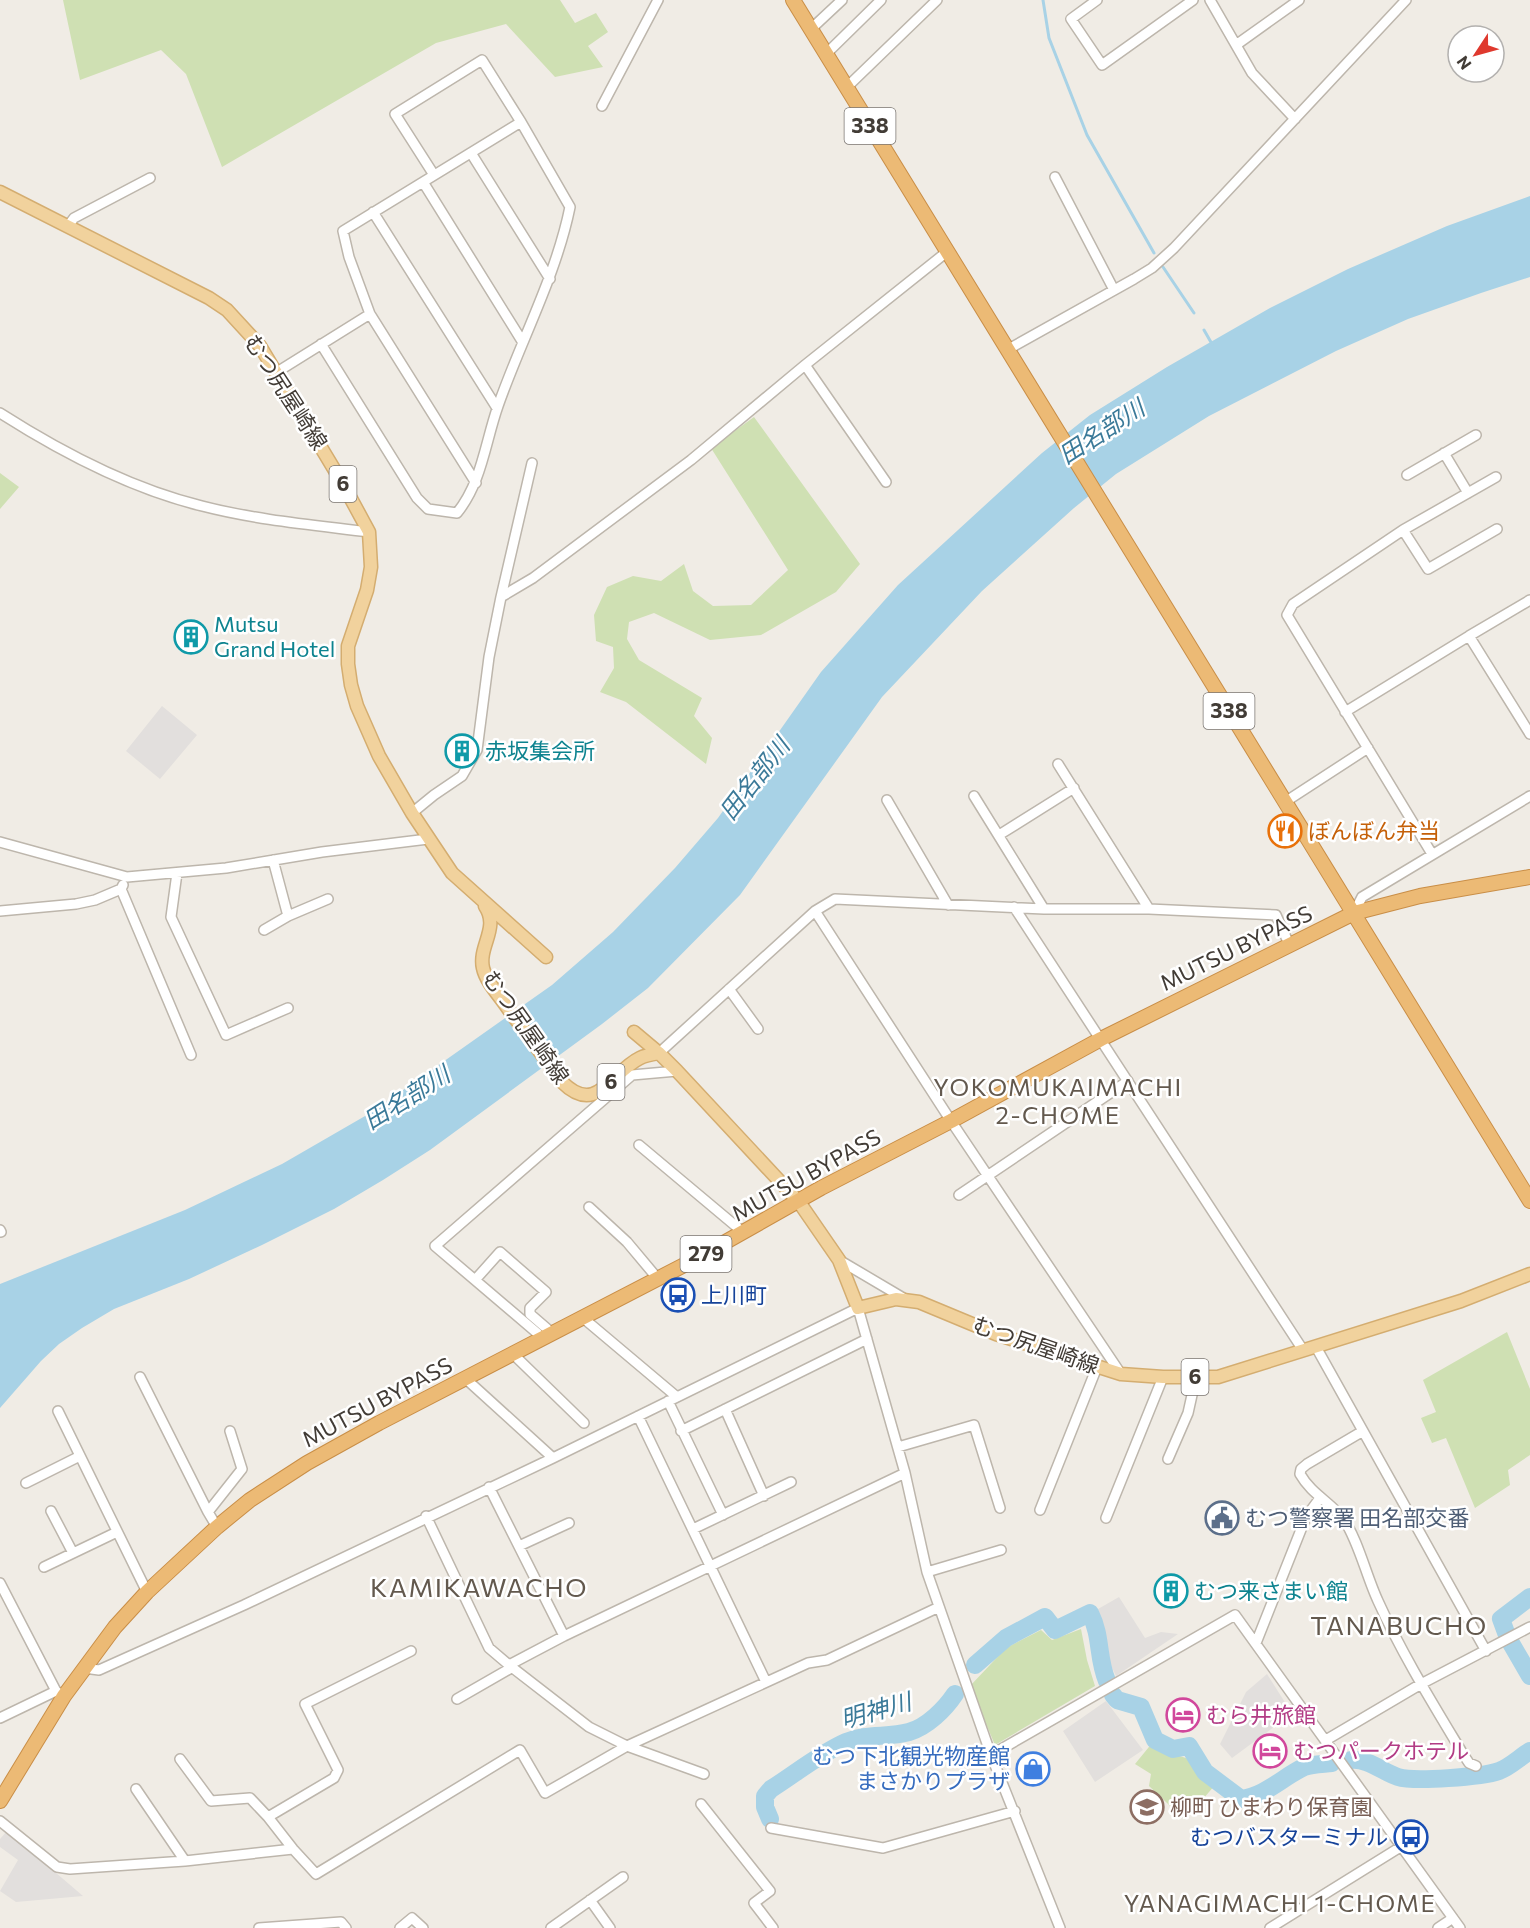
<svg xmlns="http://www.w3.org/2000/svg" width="1530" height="1928" font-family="Commissioner,'Noto Sans JP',sans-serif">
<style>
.green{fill:#cfe0b3}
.parking{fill:#e2dfdd}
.water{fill:#a8d2e6}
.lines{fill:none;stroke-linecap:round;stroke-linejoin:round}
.stream{stroke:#a8d2e6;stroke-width:3}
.river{stroke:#a8d2e6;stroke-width:18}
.minor-casing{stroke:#bdb6ac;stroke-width:12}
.major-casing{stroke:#d4ad70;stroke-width:15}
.highway-casing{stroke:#c98e47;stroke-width:16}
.minor{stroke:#fff;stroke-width:9}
.major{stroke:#f1d29d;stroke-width:12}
.highway{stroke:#ecba75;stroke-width:14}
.labels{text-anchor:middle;stroke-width:5;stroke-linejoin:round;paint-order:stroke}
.shield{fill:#fff;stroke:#7b7672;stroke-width:1.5}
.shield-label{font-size:21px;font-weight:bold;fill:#423c36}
.street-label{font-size:22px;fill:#423c36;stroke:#fff}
.culture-label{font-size:22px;fill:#0d838f;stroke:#fff;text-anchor:start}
.food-label{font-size:22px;fill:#c56008;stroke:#fff;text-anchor:start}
.transit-label{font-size:22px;fill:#164399;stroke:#fff;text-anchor:start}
.service-label{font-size:22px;fill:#4e5e75;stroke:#fff;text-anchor:start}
.hotel-label{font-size:22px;fill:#b23c85;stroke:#fff;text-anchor:start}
.shop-label{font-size:22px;fill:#366cbe;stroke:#fff;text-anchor:end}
.education-label{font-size:22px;fill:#785e54;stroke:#fff;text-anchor:start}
.water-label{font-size:24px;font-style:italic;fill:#3b7a99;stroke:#fff}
.neighbourhood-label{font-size:24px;letter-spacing:1.5px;fill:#63594e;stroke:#fff}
.quarter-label{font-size:26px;letter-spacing:1.5px;fill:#63594e;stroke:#fff}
</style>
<rect width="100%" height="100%" fill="#f0ece5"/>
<path class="green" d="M63 0H560L575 23 596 13 608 32 588 46 603 67 555 77 506 24 436 43 222 167 186 74 161 50 80 80Z
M754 417 860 564 836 592 761 635 710 640 654 613 629 622 627 639 639 660 702 698 694 716 712 738 706 764 626 702 600 692 614 668 613 647 596 641 594 615 607 587 633 576 661 581 684 564 693 591 713 606 751 605 788 570 711 448Z
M0 473 19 487 0 509Z
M1507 1332 1530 1389V1455L1508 1470 1510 1485 1475 1508 1446 1438 1432 1443 1421 1418 1436 1412 1423 1380Z
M1081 1629 1087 1660 1095 1686 995 1745 970 1686 1006 1648 1041 1630 1052 1640Z
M1153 1742 1169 1753 1186 1758 1215 1785 1185 1820 1149 1786 1151 1774 1135 1764Z"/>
<path class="parking" d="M162 706 197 735 160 779 126 751Z
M1119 1597 1145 1638 1161 1632 1178 1634 1116 1676 1108 1659 1098 1609Z
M1267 1674 1286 1704 1285 1719 1232 1758 1220 1744 1246 1692Z
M1106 1701 1143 1750 1095 1782 1063 1731Z
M7 1831 83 1896 16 1902 0 1891 18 1860 0 1847V1839Z"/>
<path class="water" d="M1530 196V277L1481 293 1408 319 1336 351 1209 416 1116 474 1074 508 982 591 882 697 740 895 648 988 602 1024 430 1150 383 1180 334 1209 262 1245 189 1279 114 1309 82 1328 59 1344 41 1361 0 1408V1284L185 1210 282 1164 372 1112 552 985 613 932 675 868 718 818 821 672 898 585 1042 453 1090 415 1167 367 1270 308 1348 269 1447 226Z"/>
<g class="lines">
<path class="stream" d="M1043 0 1049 38 1087 135 1154 253
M1163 267 1194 313
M1204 330 1212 344"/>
<path class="river" d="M1530 1597 1501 1619 1508 1638 1530 1676
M975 1665 1006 1638 1045 1617 1055 1630 1090 1613C1102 1637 1097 1657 1107 1681
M1113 1695 1117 1700 1141 1707 1155 1740 1173 1749 1189 1746 1205 1772 1241 1799C1265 1796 1283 1777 1304 1767 1312 1764 1323 1764 1332 1763
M1351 1760C1367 1758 1383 1772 1398 1777 1414 1782 1482 1777 1499 1771 1510 1767 1520 1757 1530 1751
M770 1819 765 1807V1796L771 1789C795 1774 819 1754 846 1742 866 1733 888 1738 909 1732 927 1727 945 1709 955 1694"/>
<g class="minor-casing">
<path id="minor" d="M1097 0 1071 19 1102 65 1193 0
M1210 0 1252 73 1295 119
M811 29 842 0
M1236 45 1299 0
M826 54 881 0
M847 87 937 0
M602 106 658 0
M471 153 550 279
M1055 177 1114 290
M423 182 522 341
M373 212 497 408
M68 226 74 218 150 178
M370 314 476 483
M321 344 417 498 428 509 457 513C482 482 485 443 498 406 521 340 556 276 570 207L521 122 482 60 395 114 434 175
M1007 350 1134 279 1152 268 1174 248 1406 0
M805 365 886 482
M277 372 370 314 349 257 343 231 521 122
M0 413C61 452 132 489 202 506 256 520 313 525 369 532
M1444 453 1468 493
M1407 475 1476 435
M1403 530 1428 569 1497 529
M501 597 532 463
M1469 636 1530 600
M1345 712 1469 636 1530 734
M1058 764 1149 909
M974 796 1044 909
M887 800 948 905
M1285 802 1368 748
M412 813 434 795 462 776 477 750 489 657 501 597 533 578 691 460 805 365 948 251
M999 835 1074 788
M0 842 127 877 226 868 322 852 428 839
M1432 854 1287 615 1293 604 1403 530 1496 477
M177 873 171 917 226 1035 288 1008
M121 889 191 1055
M1014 907 1303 1350
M0 911 76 904 95 900 121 889 123 885
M815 911 951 1121 1121 1374
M1354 913 1362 897 1530 796
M288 916 328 899
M264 930 288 916 273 860
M729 989 758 1029
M659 1053 815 911 835 899 1044 909H1149L1276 915 1289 944
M639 1145 744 1233
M959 1195 1128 1081
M589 1207 627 1242 658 1279
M0 1230 1 1232
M839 1260 905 1299
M475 1280 500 1252 546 1292 530 1308V1314L552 1333
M582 1317 677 1397
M543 1338 435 1246 632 1075 677 1071
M1316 1347 1486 1651
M513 1354 584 1423
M140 1377 208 1512
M466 1379 553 1458
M668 1401 723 1515
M725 1409 764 1496
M58 1411 147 1592
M638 1416 766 1682
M681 1431 867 1339
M1363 1431 1307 1464 1301 1469 1300 1474C1312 1495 1331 1502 1344 1520 1358 1540 1367 1578 1378 1601 1402 1654 1433 1704 1463 1754L1469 1763 1476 1766
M898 1447 974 1425 1000 1508
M1168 1459 1188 1413 1196 1377
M26 1483 80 1456
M489 1487 564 1636
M1040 1510 1097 1367
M51 1511 73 1553
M426 1516 489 1648 509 1665 564 1636 905 1473
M1106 1518 1163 1377
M217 1527 208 1512 242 1469 230 1431
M693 1529 791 1482
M519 1546 569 1523
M44 1567 117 1532
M927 1572 1001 1550
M0 1583 56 1691
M1256 1643 1306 1517 1320 1498
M411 1651 305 1704 338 1770 334 1778 268 1817 293 1849 316 1874 520 1750 545 1793 627 1746 808 1663 827 1660 939 1607
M509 1665 589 1727 627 1746 704 1774
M84 1668 99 1670 244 1605 553 1458 858 1308 905 1473 927 1572 991 1755 1060 1928
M457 1699 511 1668
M0 1718 56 1691 59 1693
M1326 1740 1421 1684 1530 1627
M991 1755 1235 1615 1460 1928
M180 1759 211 1801 250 1798 268 1817
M136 1789 185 1861
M701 1804 770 1891 754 1903 773 1928
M0 1821 57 1867 70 1869 185 1861 293 1849
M771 1828 883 1848 1015 1811
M590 1900 610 1928
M259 1928 341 1922 346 1928
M400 1928 412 1918 423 1928
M551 1928 623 1877
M1270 1928 1402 1846
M1438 1928 1453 1918"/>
</g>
<g class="major-casing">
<path id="major" d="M0 192 209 298 227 310 260 346 343 484 369 532 371 567 367 590 348 646V664L351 685 357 706 379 756 412 813 452 873 546 957
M485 906C500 928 478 946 483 968 486 982 499 995 507 1007 525 1032 544 1057 562 1082 597 1117 611 1072 640 1058 646 1055 653 1054 659 1053
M634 1032 659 1053 677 1071 799 1202 839 1260 858 1308 896 1299 919 1302 996 1334 1121 1374 1163 1377H1218L1461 1301 1530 1274"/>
</g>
<g class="highway-casing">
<path id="highway" d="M793 0 1530 1201
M0 1801 64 1696 115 1627 147 1592 217 1527 250 1500 307 1463 379 1423 690 1262 821 1188 951 1121 1101 1039 1354 913 1420 896 1530 877"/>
</g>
<use href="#minor" class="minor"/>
<use href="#major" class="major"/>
<use href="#highway" class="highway"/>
</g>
<defs>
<g id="building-ring" transform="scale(1.725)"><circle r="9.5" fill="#fff" stroke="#0f9aa8" stroke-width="1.5"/><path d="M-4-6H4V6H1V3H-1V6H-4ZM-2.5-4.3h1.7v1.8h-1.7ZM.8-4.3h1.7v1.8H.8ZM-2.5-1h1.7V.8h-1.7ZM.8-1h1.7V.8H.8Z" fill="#0f9aa8"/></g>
<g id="restaurant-ring" transform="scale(1.725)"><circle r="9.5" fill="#fff" stroke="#e8710a" stroke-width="1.5"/><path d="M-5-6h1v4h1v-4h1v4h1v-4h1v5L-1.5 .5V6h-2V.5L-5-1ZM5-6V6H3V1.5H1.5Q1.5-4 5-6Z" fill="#e8710a"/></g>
<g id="bus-ring" transform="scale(1.725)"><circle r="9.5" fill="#fff" stroke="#1a4fb4" stroke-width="1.5"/><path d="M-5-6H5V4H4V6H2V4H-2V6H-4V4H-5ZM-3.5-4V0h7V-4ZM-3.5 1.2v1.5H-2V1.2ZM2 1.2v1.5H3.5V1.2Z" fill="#1a4fb4"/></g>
<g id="civic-ring" transform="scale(1.725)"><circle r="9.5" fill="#fff" stroke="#5c6f8a" stroke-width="1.5"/><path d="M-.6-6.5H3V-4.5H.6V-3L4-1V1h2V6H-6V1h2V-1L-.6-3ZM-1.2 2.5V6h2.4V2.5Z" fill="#5c6f8a"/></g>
<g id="hotel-ring" transform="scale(1.725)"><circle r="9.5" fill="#fff" stroke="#d1479c" stroke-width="1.5"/><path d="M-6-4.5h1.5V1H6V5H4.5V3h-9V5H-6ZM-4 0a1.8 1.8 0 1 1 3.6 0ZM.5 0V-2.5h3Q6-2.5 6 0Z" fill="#d1479c"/></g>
<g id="shop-ring" transform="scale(1.725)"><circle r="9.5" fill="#fff" stroke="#3f7fe0" stroke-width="1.5"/><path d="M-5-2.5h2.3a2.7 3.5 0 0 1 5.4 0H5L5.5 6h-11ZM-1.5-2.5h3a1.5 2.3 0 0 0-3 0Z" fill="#3f7fe0"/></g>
<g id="school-ring" transform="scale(1.725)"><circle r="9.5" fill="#fff" stroke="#8d6e63" stroke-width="1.5"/><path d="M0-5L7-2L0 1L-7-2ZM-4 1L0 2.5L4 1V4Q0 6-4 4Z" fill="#8d6e63"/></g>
</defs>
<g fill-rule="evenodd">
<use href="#building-ring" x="191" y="637"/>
<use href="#building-ring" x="462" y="751"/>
<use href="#restaurant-ring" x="1285" y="831"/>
<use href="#bus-ring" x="678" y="1295"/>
<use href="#civic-ring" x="1222" y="1518"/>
<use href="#building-ring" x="1171" y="1591"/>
<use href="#hotel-ring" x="1183" y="1715"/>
<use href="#hotel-ring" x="1270" y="1751"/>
<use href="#shop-ring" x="1033" y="1769"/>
<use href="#school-ring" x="1147" y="1807"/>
<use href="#bus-ring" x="1411" y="1837"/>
</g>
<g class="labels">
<g class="shield">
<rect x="844.5" y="108" width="51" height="36" rx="4.5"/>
<rect x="329.5" y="466" width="27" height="36" rx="4.5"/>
<rect x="1203.5" y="693" width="51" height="36" rx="4.5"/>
<rect x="597.5" y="1064" width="27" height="36" rx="4.5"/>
<rect x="680.5" y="1236" width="51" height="36" rx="4.5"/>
<rect x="1181.5" y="1359" width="27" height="36" rx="4.5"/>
</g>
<g class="shield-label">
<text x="870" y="133">338</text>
<text x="343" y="491">6</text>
<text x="1229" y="718">338</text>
<text x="611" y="1089">6</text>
<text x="706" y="1261">279</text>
<text x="1195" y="1384">6</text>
</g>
<g class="street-label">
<text transform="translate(286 392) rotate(57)" y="8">むつ尻屋崎線</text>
<text transform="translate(1236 948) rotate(-26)" y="8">MUTSU BYPASS</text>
<text transform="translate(526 1027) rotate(55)" y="8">むつ尻屋崎線</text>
<text transform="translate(806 1175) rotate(-29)" y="8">MUTSU BYPASS</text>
<text transform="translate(1036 1345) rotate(19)" y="8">むつ尻屋崎線</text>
<text transform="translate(377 1402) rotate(-28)" y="8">MUTSU BYPASS</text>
</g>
<g class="culture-label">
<text x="214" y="632">Mutsu<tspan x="214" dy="25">Grand Hotel</tspan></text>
<text x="485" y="759">赤坂集会所</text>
<text x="1194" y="1599">むつ来さまい館</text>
</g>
<g class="food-label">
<text x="1308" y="839">ぼんぼん弁当</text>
</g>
<g class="transit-label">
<text x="701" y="1303">上川町</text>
<text x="1388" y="1845" text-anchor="end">むつバスターミナル</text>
</g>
<g class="service-label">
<text x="1245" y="1526">むつ警察署 田名部交番</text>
</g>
<g class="hotel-label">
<text x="1206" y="1723">むら井旅館</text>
<text x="1293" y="1759">むつパークホテル</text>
</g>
<g class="shop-label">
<text x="1010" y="1764">むつ下北観光物産館<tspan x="1010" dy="25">まさかりプラザ</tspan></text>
</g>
<g class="education-label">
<text x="1170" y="1815">柳町 ひまわり保育園</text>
</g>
<g class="water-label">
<text transform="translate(1102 432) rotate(-33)" y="8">田名部川</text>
<text transform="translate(755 779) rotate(-52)" y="8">田名部川</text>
<text transform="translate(407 1098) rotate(-32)" y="8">田名部川</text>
<text transform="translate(876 1711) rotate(-16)" y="8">明神川</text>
</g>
<g class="neighbourhood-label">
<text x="1058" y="1096">YOKOMUKAIMACHI<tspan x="1058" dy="28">2-CHOME</tspan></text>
<text x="1280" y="1912">YANAGIMACHI 1-CHOME</text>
</g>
<g class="quarter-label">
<text x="479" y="1597">KAMIKAWACHO</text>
<text x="1399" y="1635">TANABUCHO</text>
</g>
</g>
<g transform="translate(1476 54) rotate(234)"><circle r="28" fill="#ffffff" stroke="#b3b1af" stroke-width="1.5"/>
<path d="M0-4.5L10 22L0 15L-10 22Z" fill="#df392e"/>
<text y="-9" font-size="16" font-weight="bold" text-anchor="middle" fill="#423c36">N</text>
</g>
</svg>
